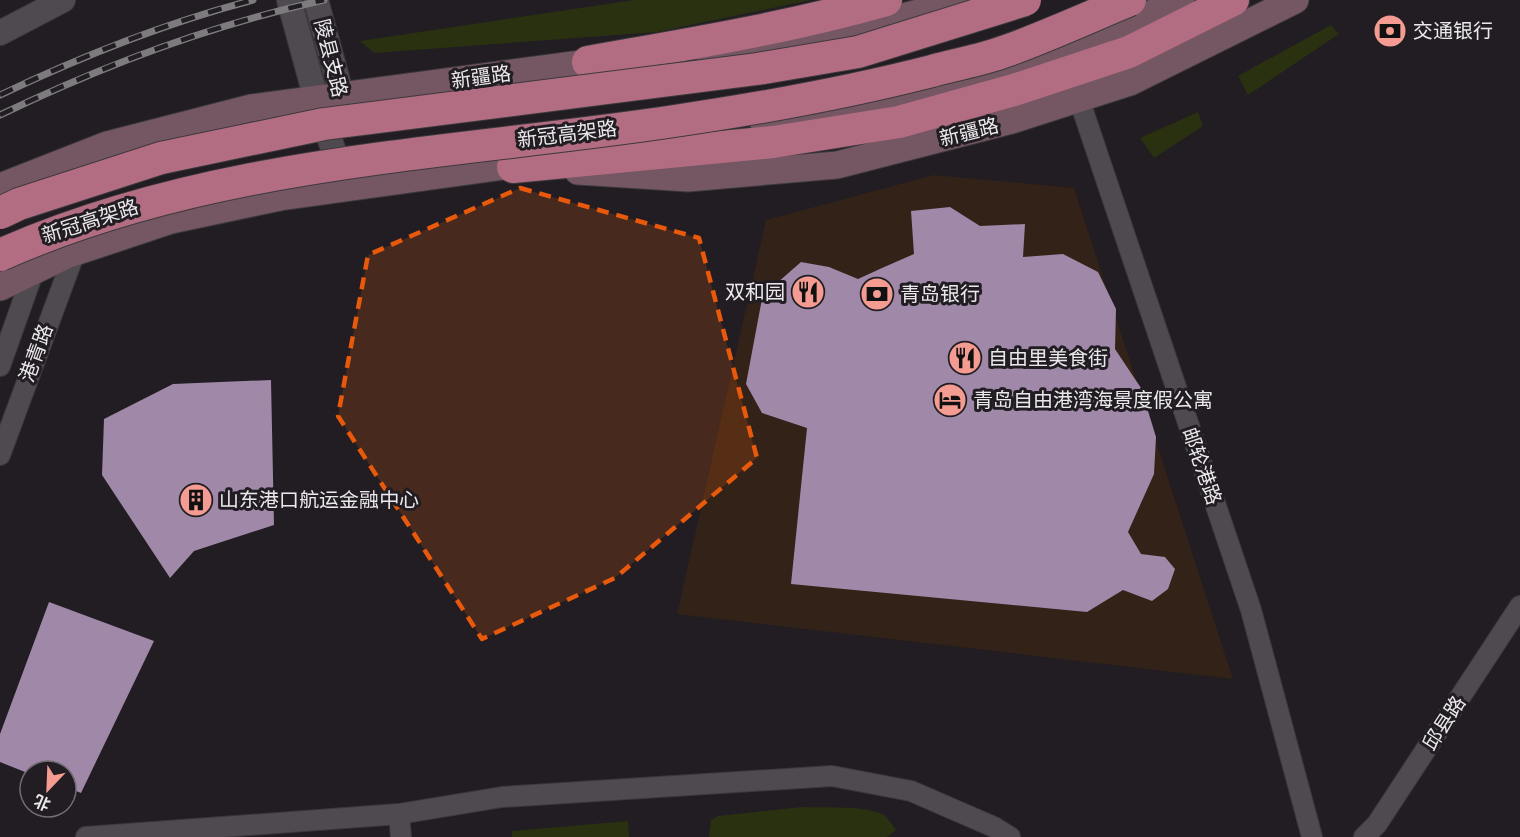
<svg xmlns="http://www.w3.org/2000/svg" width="1520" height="837" font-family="'Fira Sans Condensed','Noto Sans SC',sans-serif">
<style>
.commercial{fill:#322218}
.green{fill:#2a3110}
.building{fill:#9f88a8}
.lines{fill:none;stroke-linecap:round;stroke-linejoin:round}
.minor-casing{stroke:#3c393d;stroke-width:22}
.tertiary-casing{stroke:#3c393d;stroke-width:26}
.secondary-casing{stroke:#3c393d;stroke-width:29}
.trunk-casing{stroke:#3c393d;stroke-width:34}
.minor{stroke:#4e4a4f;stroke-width:20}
.tertiary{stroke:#4e4a4f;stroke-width:24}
.secondary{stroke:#745762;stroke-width:27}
.trunk{stroke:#b36d82;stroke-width:32}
.rail-casing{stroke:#7e7b7f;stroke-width:7}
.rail{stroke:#211d22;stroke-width:4.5;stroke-dasharray:14;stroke-linecap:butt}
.trunk-bridge-casing{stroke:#3c393d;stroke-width:34;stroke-linecap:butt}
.trunk-bridge{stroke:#b36d82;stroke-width:32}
.marked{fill:#e8590c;fill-opacity:0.2;stroke:#e8590c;stroke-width:4.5;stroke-dasharray:12 8;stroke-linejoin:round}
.labels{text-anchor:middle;stroke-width:6;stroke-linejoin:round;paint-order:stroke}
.poi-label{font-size:20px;fill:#ebe8ec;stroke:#211d22;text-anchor:start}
.street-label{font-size:20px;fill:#ebe8ec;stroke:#211d22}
</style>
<rect width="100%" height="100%" fill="#211d22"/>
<path class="commercial" d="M934 175 1074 188 1233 679 677 614 766 220Z"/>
<path class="green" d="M634 0H811L657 32 374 53 360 41Z
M1331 25 1339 34 1248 95 1238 76Z
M1198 112 1203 126 1154 158 1140 138Z
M802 807C823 808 867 805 884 815 889 819 892 825 896 830L887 837H709L711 820 718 816Z
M628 821 629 837H512V831Z"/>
<path class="building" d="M950 207 980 226 1025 224 1023 257 1063 254 1098 272 1116 309 1115 349 1141 388 1156 437 1154 474 1128 532 1141 554 1165 557 1175 569 1168 589 1152 601 1123 590 1087 612 791 584 807 428 762 413 746 384 764 288 777 283 801 262 829 267 858 279 882 268 914 254 911 211Z
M271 380 274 525 194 551 170 578 102 475 104 419 173 384Z
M49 602 154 641 81 793 66 787V771H30V774L0 762V734Z"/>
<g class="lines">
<g class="minor-casing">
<path id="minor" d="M1079 99 1251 610 1312 837
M0 366 34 270
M0 455 75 252
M399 814 401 837
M86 837 399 814 502 797 832 776 911 791 994 827 1010 837
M1364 837 1377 824 1520 606"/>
</g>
<g class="tertiary-casing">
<path id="tertiary" d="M289 0 316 99 343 178
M316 0 342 96 343 114
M0 33 63 0"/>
</g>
<g class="secondary-casing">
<path id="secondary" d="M708 52 790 46 969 0
M763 121C847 109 936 95 1017 68 1073 50 1128 25 1181 0
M578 171 688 178 837 165 1012 120 1130 82 1295 0
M0 187 107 145 251 108 610 60
M0 287 66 255 171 220 280 197 533 162"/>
</g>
<g class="trunk-casing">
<path id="trunk" d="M588 62C688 44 788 28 886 0
M513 167 773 142 899 122 1014 90 1129 52 1233 0"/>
</g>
<use href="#minor" class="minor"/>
<use href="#tertiary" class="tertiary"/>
<use href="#secondary" class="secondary"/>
<use href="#trunk" class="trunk"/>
<g class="rail-casing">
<path id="rail" d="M0 95C82 56 165 23 253 0
M0 115C104 65 211 25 324 0"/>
</g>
<use href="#rail" class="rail"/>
<g class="trunk-bridge-casing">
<path id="trunk-bridge" d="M0 213 19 204 161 158 324 124 757 69 858 52 1025 0
M0 255C212 161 443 155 668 122 757 109 846 93 932 71 957 64 982 60 1006 51 1048 36 1089 17 1130 0"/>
</g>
<use href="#trunk-bridge" class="trunk-bridge"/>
</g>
<path class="marked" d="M520 188 699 238 757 458 615 578 482 639 338 416 368 255Z"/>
<defs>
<g id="bank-disc" transform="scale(1.725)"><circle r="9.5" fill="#f59c92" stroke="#211d22"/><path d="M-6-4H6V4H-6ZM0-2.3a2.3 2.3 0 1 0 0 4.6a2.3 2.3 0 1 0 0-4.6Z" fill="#111"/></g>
<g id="restaurant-disc" transform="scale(1.725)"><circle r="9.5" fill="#f59c92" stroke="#211d22"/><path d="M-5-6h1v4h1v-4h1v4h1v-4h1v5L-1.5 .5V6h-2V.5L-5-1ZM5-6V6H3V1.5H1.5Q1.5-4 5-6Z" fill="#111"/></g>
<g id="hotel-disc" transform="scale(1.725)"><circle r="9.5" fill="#f59c92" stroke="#211d22"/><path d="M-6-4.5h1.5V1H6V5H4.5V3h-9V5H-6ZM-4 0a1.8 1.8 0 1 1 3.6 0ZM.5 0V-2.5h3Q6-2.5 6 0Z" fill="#111"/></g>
<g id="building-disc" transform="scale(1.725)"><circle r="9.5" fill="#f59c92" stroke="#211d22"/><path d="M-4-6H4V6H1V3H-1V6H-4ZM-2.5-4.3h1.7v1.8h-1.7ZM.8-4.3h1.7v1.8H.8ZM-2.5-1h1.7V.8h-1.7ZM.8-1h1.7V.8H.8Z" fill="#111"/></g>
</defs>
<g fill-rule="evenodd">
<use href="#bank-disc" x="1390" y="31"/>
<use href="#restaurant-disc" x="808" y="292"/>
<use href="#bank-disc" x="877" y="294"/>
<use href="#restaurant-disc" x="965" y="358"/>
<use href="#hotel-disc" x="950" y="400"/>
<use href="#building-disc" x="196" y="500"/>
</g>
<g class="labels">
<g class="poi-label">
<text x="1413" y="38">交通银行</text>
<text x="785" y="299" text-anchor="end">双和园</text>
<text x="900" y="301">青岛银行</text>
<text x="988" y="365">自由里美食街</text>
<text x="973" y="407">青岛自由港湾海景度假公寓</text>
<text x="219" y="507">山东港口航运金融中心</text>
</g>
<g class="street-label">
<text transform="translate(331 58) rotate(76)" y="7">陵县支路</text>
<text transform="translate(481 77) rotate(-8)" y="7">新疆路</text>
<text transform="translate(969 132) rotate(-14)" y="7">新疆路</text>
<text transform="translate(567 134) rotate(-7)" y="7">新冠高架路</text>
<text transform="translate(90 221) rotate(-18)" y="7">新冠高架路</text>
<text transform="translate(36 353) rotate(-70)" y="7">港青路</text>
<text transform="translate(1202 466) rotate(71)" y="7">邮轮港路</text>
<text transform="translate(1444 723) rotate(-57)" y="7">邱县路</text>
</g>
</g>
<g transform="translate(48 789) rotate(203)"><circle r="28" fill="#211d22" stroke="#726e73" stroke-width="1.5"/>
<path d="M0-4.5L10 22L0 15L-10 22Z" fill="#f59c92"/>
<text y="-9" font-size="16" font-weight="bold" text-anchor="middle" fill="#ebe8ec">北</text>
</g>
</svg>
